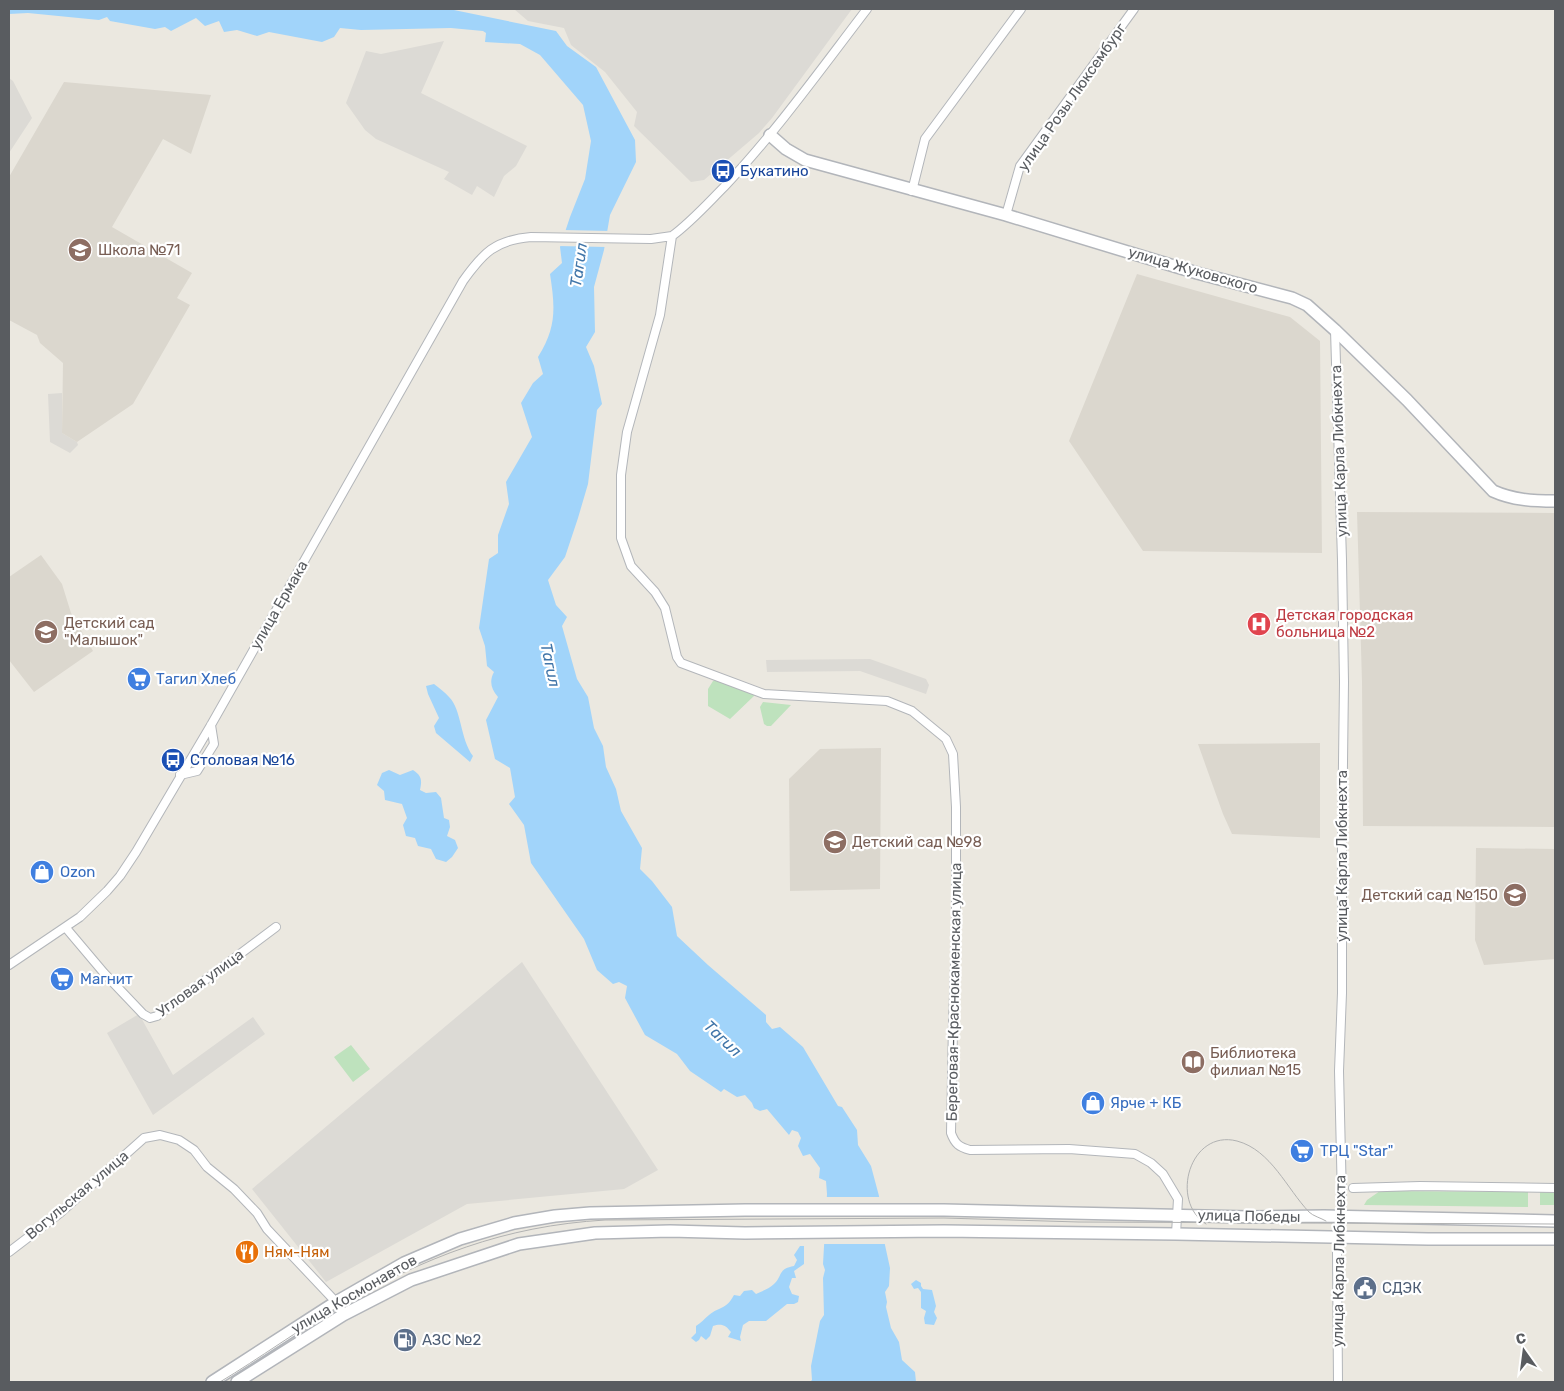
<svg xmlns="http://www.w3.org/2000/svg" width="1564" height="1391" font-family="Rubik,sans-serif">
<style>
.industrial{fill:#dcdad5}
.education{fill:#dbd7ce}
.green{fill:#bee2bd}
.water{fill:#a1d4fa}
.pier{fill:#ebe8e0}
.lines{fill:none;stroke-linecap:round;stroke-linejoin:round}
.street-casing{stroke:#b3b6ba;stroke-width:10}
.secondary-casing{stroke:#b2b5ba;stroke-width:14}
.street{stroke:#fff;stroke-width:8}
.secondary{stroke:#fff;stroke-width:11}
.tram{stroke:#b1b2b2;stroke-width:1}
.labels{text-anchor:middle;stroke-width:4.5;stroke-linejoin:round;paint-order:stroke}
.street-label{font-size:15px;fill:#595c60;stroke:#fff}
.transit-label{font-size:15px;fill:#164399;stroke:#fff;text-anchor:start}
.education-label{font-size:15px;fill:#785e54;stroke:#fff;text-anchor:start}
.health-label{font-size:15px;fill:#be3a42;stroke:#fff;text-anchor:start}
.shop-label{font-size:15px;fill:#366cbe;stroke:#fff;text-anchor:start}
.food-label{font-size:15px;fill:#c56008;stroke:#fff;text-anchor:start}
.service-label{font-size:15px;fill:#4e5e75;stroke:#fff;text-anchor:start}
.water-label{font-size:16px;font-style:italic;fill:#4176a9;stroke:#fff}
</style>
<rect width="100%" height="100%" fill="#ebe8e0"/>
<path class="industrial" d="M514 9H852L772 118 759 133 704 180 691 182 634 126 637 112 605 72 571 45 564 28 528 21Z
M444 41 421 93 527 146 516 166 504 176 494 197 477 186 472 195 444 179 449 172 376 139 365 130 346 103 366 51 381 54Z
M9 78 13 81 32 118 9 153Z
M62 393V433L77 442 78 445 70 453 50 442 48 394Z
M870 659 926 679 929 685 926 694 860 671 767 672 766 660Z
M522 962 658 1170 624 1189 467 1204 326 1282 252 1189Z
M139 1014 173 1075 253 1017 265 1034 153 1115 107 1033Z"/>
<path class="education" d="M64 82 211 95 191 154 163 139 112 227 192 273 177 298 190 305 133 404 77 442 62 433 63 363 40 343 37 335 9 320V177Z
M1137 274 1290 317 1320 341 1322 553 1143 551 1069 441Z
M1357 512 1555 513V827L1363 826 1362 682Z
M41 555 62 584 71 613 93 651 34 692 9 660V577Z
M1320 743V838L1232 834 1223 814 1198 744Z
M881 748 880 889 790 891 789 779 820 749Z
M1476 848 1555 849V959L1484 965 1475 940Z"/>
<path class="green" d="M720 680 755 695 730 719 708 706V689L713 681Z
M763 702 791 705 771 726H767L764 724 760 707Z
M351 1045 370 1069 353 1082 334 1057Z
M1380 1191 1528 1192V1207L1364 1205 1367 1200Z
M1540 1192H1555V1205H1540Z"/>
<path class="water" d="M9 9H449L556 31 567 46 596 67 635 140 636 162 610 215 604 250 594 287 595 332 586 347 594 366 602 404 597 410 588 484 578 518 565 557 548 580 556 605 567 617 562 626 577 679 588 697 594 728 603 746 606 767 616 789 621 811 642 848 640 869 652 881 672 907 677 936 708 965 766 1015V1022L772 1029 780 1027 803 1047 838 1106 842 1107 857 1130 858 1145 871 1166 879 1196 885 1245 890 1268 889 1286 885 1292 887 1302 886 1307 891 1328 899 1342 902 1360 915 1372 916 1382H810L812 1380 811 1366 820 1321 824 1315 823 1278 825 1270 823 1264 827 1194 826 1181 819 1178 820 1168 810 1154 803 1156 798 1146 801 1138 798 1132 792 1130 789 1135 767 1109 760 1111 754 1108 752 1103 745 1095 737 1097 724 1089 721 1092 690 1071 677 1054 645 1035 625 998 627 986 619 982 613 984 597 970 584 939 531 863 524 825 509 804 515 797 510 768 495 759 486 720 498 697C491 689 489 681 494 672L487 666 485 646 479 628 489 559 498 553V535L509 504 506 482 532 437 521 403 533 383 543 374 538 357C557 327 555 307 550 274L562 263 560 247 570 217 585 179 591 141 583 105 540 55 520 44 485 42 486 33 483 31 451 28 361 30 340 28 334 37 322 42 269 32 257 36 237 30 224 32 219 21 205 26 196 18 171 31 165 27 155 29 110 21 107 17 99 20 28 13 9 14Z
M434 684C439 688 445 692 449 697 462 710 460 739 473 756L470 762 436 733 434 726 439 718 428 694 426 686Z
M389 770 400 775 413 770C422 776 422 780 420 790L426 793 436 792 441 798 444 818 449 820 450 827 447 836 455 840 458 848 452 857 446 862 436 859 431 849 418 846 415 838 406 836 403 825 407 818 402 804 385 800 384 791 377 785 382 773Z
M800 1246H804V1264L794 1271 796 1278H792L789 1287 792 1294 799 1296 798 1302 794 1304H787L766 1321H749L743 1325 740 1337 741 1341 728 1337 731 1332C726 1325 721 1323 713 1326L710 1336 706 1340 701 1336 699 1340 696 1342 691 1338 696 1333V1326C701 1323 704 1319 709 1315 720 1306 726 1310 734 1295L740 1296 744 1291 752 1290 756 1294C762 1291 769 1289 774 1284 783 1276 777 1269 794 1266L797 1260 794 1255Z
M916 1280 921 1283V1286L923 1289 932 1290 936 1306 934 1312 937 1318 934 1325 925 1324 924 1318 926 1311 921 1308V1292L918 1288 914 1289 911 1284Z"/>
<path class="pier" d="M563 230 610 231 607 247 558 246Z
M824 1197H882L887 1244H822Z"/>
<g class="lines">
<g class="street-casing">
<path id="street" d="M867 9C821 69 776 132 724 187 707 204 691 222 672 236L660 315 627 432 621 475V538L631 566 655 592 665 608 677 657 681 663 764 694 887 701 912 711 946 739 953 754 956 807V938L953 1022 951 1133C955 1144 959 1147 970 1150L1069 1149 1135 1154 1151 1163 1163 1174 1178 1199 1176 1234
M912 191 925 139 1021 9
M1006 215 1020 166 1134 9
M1335 330 1342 560 1344 682 1342 843V993L1339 1071 1342 1200 1340 1237 1337 1252 1338 1382
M180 775 197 771 214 744 211 725
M66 928 104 973 143 1014 150 1018 157 1016 276 927
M9 965 80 917 107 891 120 876 136 852 211 725 463 281C483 253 495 240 531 237L651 239 672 236
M1353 1188 1420 1186 1555 1188
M9 1252 60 1213 144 1138 160 1135 179 1140 194 1150 207 1167 234 1189 257 1213 267 1229 336 1302 343 1315"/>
</g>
<g class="secondary-casing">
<path id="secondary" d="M770 135 786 149 805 160 1006 215 1197 273 1292 298 1307 305 1335 330 1407 400 1493 491C1513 500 1533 501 1555 501
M212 1382 336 1302 404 1263 460 1239 514 1223 555 1216 590 1213 745 1210H944L1249 1217 1324 1216 1555 1221
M237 1382 343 1315 411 1280 519 1244 595 1233 670 1231 745 1233 944 1231 1176 1234 1428 1239H1555"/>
</g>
<use href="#street" class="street"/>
<use href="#secondary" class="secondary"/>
<path class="tram" d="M1206 1224C1169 1201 1190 1129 1237 1141 1271 1150 1287 1189 1309 1212 1313 1216 1321 1218 1326 1221
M220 1382C260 1358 298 1330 338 1307 425 1257 504 1226 605 1220L944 1218 1079 1222 1555 1224"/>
</g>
<defs>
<g id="bus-disc" transform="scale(1.25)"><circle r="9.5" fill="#1a4fb4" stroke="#fff"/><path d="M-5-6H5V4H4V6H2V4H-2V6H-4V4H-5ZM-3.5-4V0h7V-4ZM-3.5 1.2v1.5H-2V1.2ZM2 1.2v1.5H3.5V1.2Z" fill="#fff"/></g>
<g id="school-disc" transform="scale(1.25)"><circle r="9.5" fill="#8d6e63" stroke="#fff"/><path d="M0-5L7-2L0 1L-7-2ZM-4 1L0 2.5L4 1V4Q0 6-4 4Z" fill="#fff"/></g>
<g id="hospital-disc" transform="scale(1.25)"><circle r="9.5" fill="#e0444e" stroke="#fff"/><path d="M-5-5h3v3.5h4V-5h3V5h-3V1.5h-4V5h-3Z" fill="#fff"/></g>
<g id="supermarket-disc" transform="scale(1.25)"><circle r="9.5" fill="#3f7fe0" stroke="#fff"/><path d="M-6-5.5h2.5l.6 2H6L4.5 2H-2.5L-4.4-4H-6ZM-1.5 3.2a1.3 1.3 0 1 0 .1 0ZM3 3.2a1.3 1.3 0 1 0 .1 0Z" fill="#fff"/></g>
<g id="shop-disc" transform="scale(1.25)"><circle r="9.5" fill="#3f7fe0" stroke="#fff"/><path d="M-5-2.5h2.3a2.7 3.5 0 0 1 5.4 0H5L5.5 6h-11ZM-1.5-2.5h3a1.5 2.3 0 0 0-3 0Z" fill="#fff"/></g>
<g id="library-disc" transform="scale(1.25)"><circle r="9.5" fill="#8d6e63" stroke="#fff"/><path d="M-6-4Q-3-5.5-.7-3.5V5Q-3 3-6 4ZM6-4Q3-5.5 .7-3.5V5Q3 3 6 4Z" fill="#fff"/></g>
<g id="restaurant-disc" transform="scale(1.25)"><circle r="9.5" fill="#e8710a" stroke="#fff"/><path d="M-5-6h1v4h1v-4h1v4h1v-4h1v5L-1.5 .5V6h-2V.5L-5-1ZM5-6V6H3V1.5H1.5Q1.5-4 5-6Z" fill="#fff"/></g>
<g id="civic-disc" transform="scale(1.25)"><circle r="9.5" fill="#5c6f8a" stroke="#fff"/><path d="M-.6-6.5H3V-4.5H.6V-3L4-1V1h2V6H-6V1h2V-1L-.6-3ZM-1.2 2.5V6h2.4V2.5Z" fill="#fff"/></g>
<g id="fuel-disc" transform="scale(1.25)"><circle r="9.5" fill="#5c6f8a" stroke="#fff"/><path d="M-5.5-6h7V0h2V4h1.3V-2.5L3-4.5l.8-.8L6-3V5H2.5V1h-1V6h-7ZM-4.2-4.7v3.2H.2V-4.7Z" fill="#fff"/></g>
</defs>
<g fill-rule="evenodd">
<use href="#bus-disc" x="723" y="171"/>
<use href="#school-disc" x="80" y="250"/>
<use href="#hospital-disc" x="1259" y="624"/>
<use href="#school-disc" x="46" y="632"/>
<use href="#supermarket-disc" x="139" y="679"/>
<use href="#bus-disc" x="173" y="760"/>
<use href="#school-disc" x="835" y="842"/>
<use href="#shop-disc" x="42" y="872"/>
<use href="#school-disc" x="1515" y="895"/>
<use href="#supermarket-disc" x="62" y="979"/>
<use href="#library-disc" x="1193" y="1062"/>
<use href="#shop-disc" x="1093" y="1103"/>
<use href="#supermarket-disc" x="1302" y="1151"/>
<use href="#restaurant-disc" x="247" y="1252"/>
<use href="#civic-disc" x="1365" y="1288"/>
<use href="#fuel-disc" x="405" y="1340"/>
</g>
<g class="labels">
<g class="street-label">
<text transform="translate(1072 97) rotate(-55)" y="5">улица Розы Люксембург</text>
<text transform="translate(1193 270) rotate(16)" y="5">улица Жуковского</text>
<text transform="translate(1339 451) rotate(-92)" y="5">улица Карла Либкнехта</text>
<text transform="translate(279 605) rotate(-60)" y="5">улица Ермака</text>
<text transform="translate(1342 856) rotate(-90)" y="5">улица Карла Либкнехта</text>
<text transform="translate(200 983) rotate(-36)" y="5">Угловая улица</text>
<text transform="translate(954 992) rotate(-89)" y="5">Береговая-Краснокаменская улица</text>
<text transform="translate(77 1195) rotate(-40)" y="5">Вогульская улица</text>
<text transform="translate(1249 1216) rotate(1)" y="5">улица Победы</text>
<text transform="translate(1339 1261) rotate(-89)" y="5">улица Карла Либкнехта</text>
<text transform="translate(354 1294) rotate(-30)" y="5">улица Космонавтов</text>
</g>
<g class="transit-label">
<text x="740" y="176">Букатино</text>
<text x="190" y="765">Столовая №16</text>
</g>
<g class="education-label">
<text x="98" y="255">Школа №71</text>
<text x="64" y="628">Детский сад<tspan x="64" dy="17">"Малышок"</tspan></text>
<text x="852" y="847">Детский сад №98</text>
<text x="1498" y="900" text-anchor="end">Детский сад №150</text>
<text x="1210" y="1058">Библиотека<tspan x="1210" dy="17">филиал №15</tspan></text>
</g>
<g class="health-label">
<text x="1276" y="620">Детская городская<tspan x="1276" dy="17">больница №2</tspan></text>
</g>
<g class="shop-label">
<text x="156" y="684">Тагил Хлеб</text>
<text x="60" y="877">Ozon</text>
<text x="80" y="984">Магнит</text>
<text x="1110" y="1108">Ярче + КБ</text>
<text x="1320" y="1156">ТРЦ "Star"</text>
</g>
<g class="food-label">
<text x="264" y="1257">Ням-Ням</text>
</g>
<g class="service-label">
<text x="1382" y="1293">СДЭК</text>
<text x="422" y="1345">АЗС №2</text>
</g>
<g class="water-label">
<text transform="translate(578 265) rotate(-82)" y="6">Тагил</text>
<text transform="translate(551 665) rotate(78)" y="6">Тагил</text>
<text transform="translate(723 1038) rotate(43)" y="6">Тагил</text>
</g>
</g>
<rect width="1564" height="1391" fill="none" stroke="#595c60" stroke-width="20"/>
<g transform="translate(1524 1351) rotate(346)" stroke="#ffffff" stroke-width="4" paint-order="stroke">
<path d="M0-4L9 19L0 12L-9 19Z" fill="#595c60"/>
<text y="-8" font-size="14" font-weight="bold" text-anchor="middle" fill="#595c60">С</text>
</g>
</svg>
